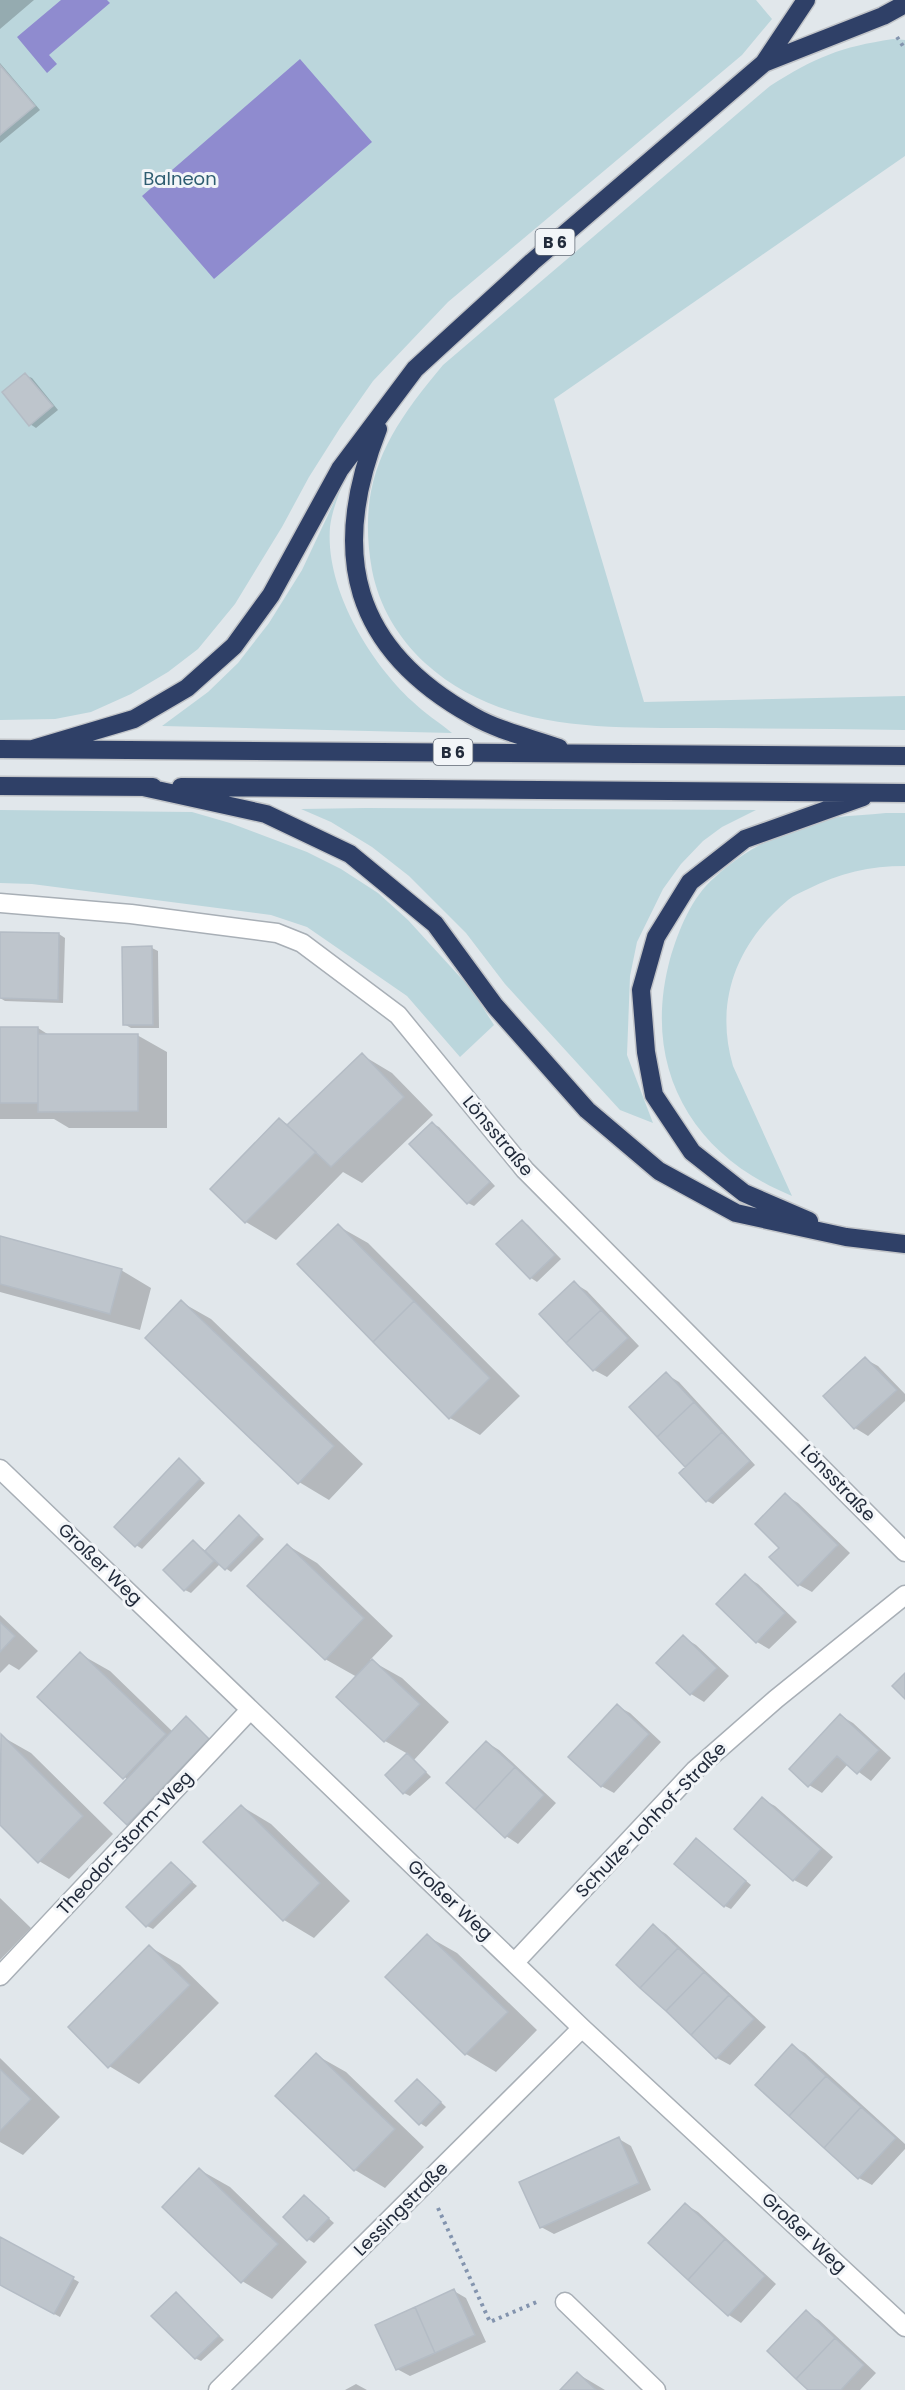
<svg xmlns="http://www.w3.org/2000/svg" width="905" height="2390" font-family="Poppins,sans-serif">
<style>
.green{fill:#bbd6dc}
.water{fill:#8f8bcf}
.shadow{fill:#0003}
.building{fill:#bec5cc;stroke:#b4bcc5;stroke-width:1.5}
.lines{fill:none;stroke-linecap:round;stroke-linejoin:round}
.minor-casing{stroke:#a8afb6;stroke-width:21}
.highway-casing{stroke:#c1c4c8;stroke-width:21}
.path{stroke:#8394ae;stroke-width:4;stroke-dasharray:3 4.5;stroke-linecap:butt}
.minor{stroke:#fff;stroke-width:18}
.highway{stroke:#2f4067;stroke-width:18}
.labels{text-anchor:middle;stroke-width:6;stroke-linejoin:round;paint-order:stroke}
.shield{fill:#f2f5f8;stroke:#606874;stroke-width:1.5}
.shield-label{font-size:16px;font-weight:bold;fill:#222b3b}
.park-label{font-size:18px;fill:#2e5d71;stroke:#f2f5f8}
.street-label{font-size:18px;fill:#222b3b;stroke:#f2f5f8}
</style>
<rect width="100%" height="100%" fill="#e1e7eb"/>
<path class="green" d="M0 0H756L772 19 742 55 448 302 373 381 340 428 309 477 282 527 235 604 198 649 168 672 131 694 91 712 55 719 0 720Z
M893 39 905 40V156L554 399 644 702 905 696V730C841 729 778 729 714 728 614 727 504 735 425 663 398 638 379 606 372 570 356 480 388 431 443 365L770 86C816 57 840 47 893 39Z
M345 479C339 494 332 510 330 527 325 588 369 661 412 701 424 713 439 722 452 733L162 726 208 692 238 663 269 623 302 570Z
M366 808 756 810 722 827 703 841 681 864 663 889 637 942 630 976 627 1055 653 1123 620 1110 505 984 466 933 409 876 372 847 331 822 301 809Z
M0 810 192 812 230 823 307 852 341 869 378 893 408 920 471 989 494 1025 460 1057 407 996 307 927 271 915 32 884 0 883Z
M886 813H905V866C870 866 839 873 808 889 802 892 794 895 788 900 737 943 714 1001 733 1066L792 1196C691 1155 641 1067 670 959 679 929 691 898 715 877 747 847 789 827 832 818 850 815 868 815 886 813Z"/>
<path class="water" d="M61 0H107L110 3 49 55 57 64 47 73 17 37Z
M300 59 372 142 214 279 142 196Z"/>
<path class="shadow" d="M0 0H34L0 29Z
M0 63 40 110 0 143Z
M25 375 32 378 58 410 36 428 30 424Z
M59 934 65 938 63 1003 5 1001 0 998V959Z
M152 948 158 951 159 1028H131L124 1024Z
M38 1028 49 1035H137L167 1052V1128H69L54 1119H0V1029Z
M362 1055 392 1073 433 1115 362 1183 343 1172 276 1240 246 1222 212 1189 280 1120 289 1125Z
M433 1124 439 1127 495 1186 474 1206 468 1203Z
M522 1221 528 1225 561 1259 537 1282 531 1278Z
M338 1226 368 1243 520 1396 480 1435 450 1418Z
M0 1237 121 1270 151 1288 140 1330 0 1292Z
M574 1283 587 1291 639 1346 607 1377 594 1370 541 1314Z
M181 1302 211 1319 363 1464 329 1500 299 1482Z
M865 1359 878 1366 905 1394V1401L868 1436 855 1428 825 1396Z
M666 1374 679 1382 755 1465 713 1504 707 1501 686 1466Z
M179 1460 205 1483 142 1549 136 1545Z
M785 1495 798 1503 850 1553 812 1592 799 1585 781 1548Z
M239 1517 264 1539 231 1572 220 1564 191 1593 185 1590 193 1542 206 1551Z
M287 1545 317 1563 393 1636 370 1660 402 1678 449 1722 414 1760 431 1777 410 1796 404 1793 408 1754 385 1741 338 1697 357 1677 325 1659Z
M745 1576 758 1584 797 1622 769 1649 757 1642Z
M0 1615 38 1651 19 1670 9 1664 0 1673Z
M683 1637 696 1645 729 1676 704 1702 691 1694 658 1663Z
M80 1654 110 1671 173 1732 186 1718 214 1743 134 1827 128 1824V1780L39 1696Z
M617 1706 630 1713 661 1742 614 1793 601 1786Z
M841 1716 853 1723 891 1758 871 1781 848 1764 822 1793 809 1785Z
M1 1736 31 1753 113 1834 69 1879 39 1861 0 1823Z
M486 1742 499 1750 556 1803 518 1844 506 1836Z
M762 1799 775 1806 833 1857 807 1887 794 1880 736 1829Z
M241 1806 271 1824 350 1901 314 1938 284 1920 205 1842Z
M702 1844 751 1885 731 1909 725 1906Z
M171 1864 197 1886 153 1929 147 1926Z
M0 1898 31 1928 0 1960Z
M654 1926 666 1934 766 2027 730 2065 717 2058 618 1965Z
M427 1936 457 1953 537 2030 496 2072 466 2054 387 1977Z
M150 1947 180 1965 219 2003 139 2084 109 2066Z
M792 2046 805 2053 905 2144V2149L872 2185 859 2178 757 2085Z
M316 2055 346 2072 424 2147 385 2188 355 2170 277 2096Z
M0 2058 60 2117 23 2155 0 2142Z
M423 2085 446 2107 426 2127 420 2123Z
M619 2139 631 2146 651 2190 554 2234 541 2227Z
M200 2170 230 2187 307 2262 272 2299 242 2281Z
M305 2197 334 2223 314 2243 308 2239Z
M686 2205 698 2212 776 2284 741 2323 729 2315 650 2243Z
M0 2238 79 2282 60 2317 0 2284Z
M454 2291 466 2298 486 2342 410 2376 397 2369Z
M176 2294 224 2340 201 2361 195 2358Z
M806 2312 819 2320 876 2373 860 2390H810Z
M578 2374 605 2390H562Z
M356 2384 367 2390H345Z"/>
<path class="building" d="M0 65 35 106 0 135Z
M25 373 53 406 29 426 2 392Z
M0 932 59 933 58 1000 0 998Z
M152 946 153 1025H123L122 947Z
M0 1027H38V1103H0Z
M38 1034H138V1111L38 1112Z
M362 1053 404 1097 331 1167 287 1125Z
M279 1118 316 1152 245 1223 210 1189Z
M432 1122 490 1182 467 1204 409 1144Z
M522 1220 555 1255 530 1279 496 1244Z
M338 1224 414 1301 373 1342 297 1264Z
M0 1236 122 1269 110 1314 0 1284Z
M574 1281 601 1310 566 1343 539 1314Z
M181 1300 334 1446 298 1484 145 1338Z
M414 1301 490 1378 449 1419 373 1342Z
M601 1310 628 1338 593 1371 566 1343Z
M865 1357 897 1390 854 1429 823 1396Z
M666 1372 694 1402 657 1437 629 1407Z
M694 1402 722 1432 685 1467 657 1437Z
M722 1432 750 1461 706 1502 679 1473Z
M179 1458 200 1479 135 1547 114 1527Z
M785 1493 838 1545 798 1586 769 1557 779 1548 755 1524Z
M239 1515 259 1535 225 1570 205 1551Z
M193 1540 214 1561 184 1591 163 1570Z
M287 1544 364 1618 325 1660 247 1586Z
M745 1574 785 1613 756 1643 716 1604Z
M0 1622 15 1636 0 1652Z
M683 1635 717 1668 690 1695 656 1663Z
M80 1652 166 1734 123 1779 37 1697Z
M372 1659 420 1704 384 1742 336 1697Z
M905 1673V1699L892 1686Z
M617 1704 649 1734 601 1787 568 1757Z
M840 1714 879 1750 857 1774 837 1756 808 1787 789 1769Z
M186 1716 209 1739 127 1825 104 1803Z
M1 1734 83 1816 38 1863 0 1825Z
M486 1741 515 1767 475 1810 446 1783Z
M407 1753 426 1772 403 1794 385 1775Z
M515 1767 544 1795 505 1838 475 1810Z
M762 1797 821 1849 793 1881 734 1829Z
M241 1805 320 1883 283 1921 203 1842Z
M696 1838 746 1881 724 1907 674 1864Z
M171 1862 192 1882 146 1927 126 1907Z
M653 1924 678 1948 640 1988 616 1965Z
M427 1934 508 2012 465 2055 385 1977Z
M149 1945 190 1985 108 2068 68 2027Z
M678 1948 704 1972 666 2011 640 1988Z
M704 1972 729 1995 691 2035 666 2011Z
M729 1995 754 2019 716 2059 691 2035Z
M792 2044 826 2076 789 2116 755 2085Z
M316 2053 395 2129 354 2171 275 2096Z
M0 2069 31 2099 0 2131Z
M826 2076 861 2107 824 2148 789 2116Z
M417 2079 441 2102 419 2125 395 2101Z
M861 2107 896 2138 858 2179 824 2148Z
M619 2137 639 2183 540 2228 519 2182Z
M199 2168 278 2244 241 2283 162 2207Z
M304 2195 329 2218 307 2241 283 2217Z
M685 2203 725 2239 688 2280 648 2243Z
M0 2237 74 2277 54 2314 0 2285Z
M725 2239 765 2276 728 2316 688 2280Z
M454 2289 475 2335 435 2353 415 2307Z
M176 2292 219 2336 195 2359 151 2316Z
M415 2307 435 2353 396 2370 375 2325Z
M806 2310 835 2338 796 2379 767 2351Z
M835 2338 864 2365 841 2390H808L796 2379Z
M577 2372 596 2390H560Z"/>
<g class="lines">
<g class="minor-casing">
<path id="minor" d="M0 903 131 914 277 933 302 943 398 1015 525 1170 905 1552
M0 1469 582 2028 905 2327
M515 1962 695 1770 776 1699 905 1595
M0 1976 250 1710
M565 2302 656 2390
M218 2390 582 2028"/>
</g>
<g class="highway-casing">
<path id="highway" d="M764 63 883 16 905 4
M378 429C329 554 352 649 473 716 499 731 531 738 559 748
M0 749 905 756
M33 749 134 719 187 688 234 646 271 595 340 469 415 369 532 262 764 63 806 0
M0 786 153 787
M143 787 266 814 350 854 435 924 495 1006 587 1110 659 1171 736 1213 846 1237 905 1244
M181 787 905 793
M809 1221 744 1193 692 1152 654 1095 646 1052 641 990 656 937 690 882 745 839 863 797"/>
</g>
<path class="path" d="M897 37 905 49
M438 2208 490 2322 539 2301"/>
<use href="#minor" class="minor"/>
<use href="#highway" class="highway"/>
</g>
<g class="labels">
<g class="shield">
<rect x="535.5" y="229" width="39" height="26" rx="4.5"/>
<rect x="433.5" y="739" width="39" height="26" rx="4.5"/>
</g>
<g class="shield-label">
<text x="555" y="248">B 6</text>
<text x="453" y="758">B 6</text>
</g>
<g class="park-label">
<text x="180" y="185">Balneon</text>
</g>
<g class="street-label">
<text transform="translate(498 1136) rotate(50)" y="6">Lönsstraße</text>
<text transform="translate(838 1483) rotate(46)" y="6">Lönsstraße</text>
<text transform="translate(100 1564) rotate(44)" y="6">Großer Weg</text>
<text transform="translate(651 1820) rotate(-46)" y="6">Schulze-Lohhof-Straße</text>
<text transform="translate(125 1843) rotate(-47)" y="6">Theodor-Storm-Weg</text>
<text transform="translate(450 1900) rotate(43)" y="6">Großer Weg</text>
<text transform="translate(401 2209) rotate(-45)" y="6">Lessingstraße</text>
<text transform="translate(804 2233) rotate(43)" y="6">Großer Weg</text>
</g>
</g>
</svg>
